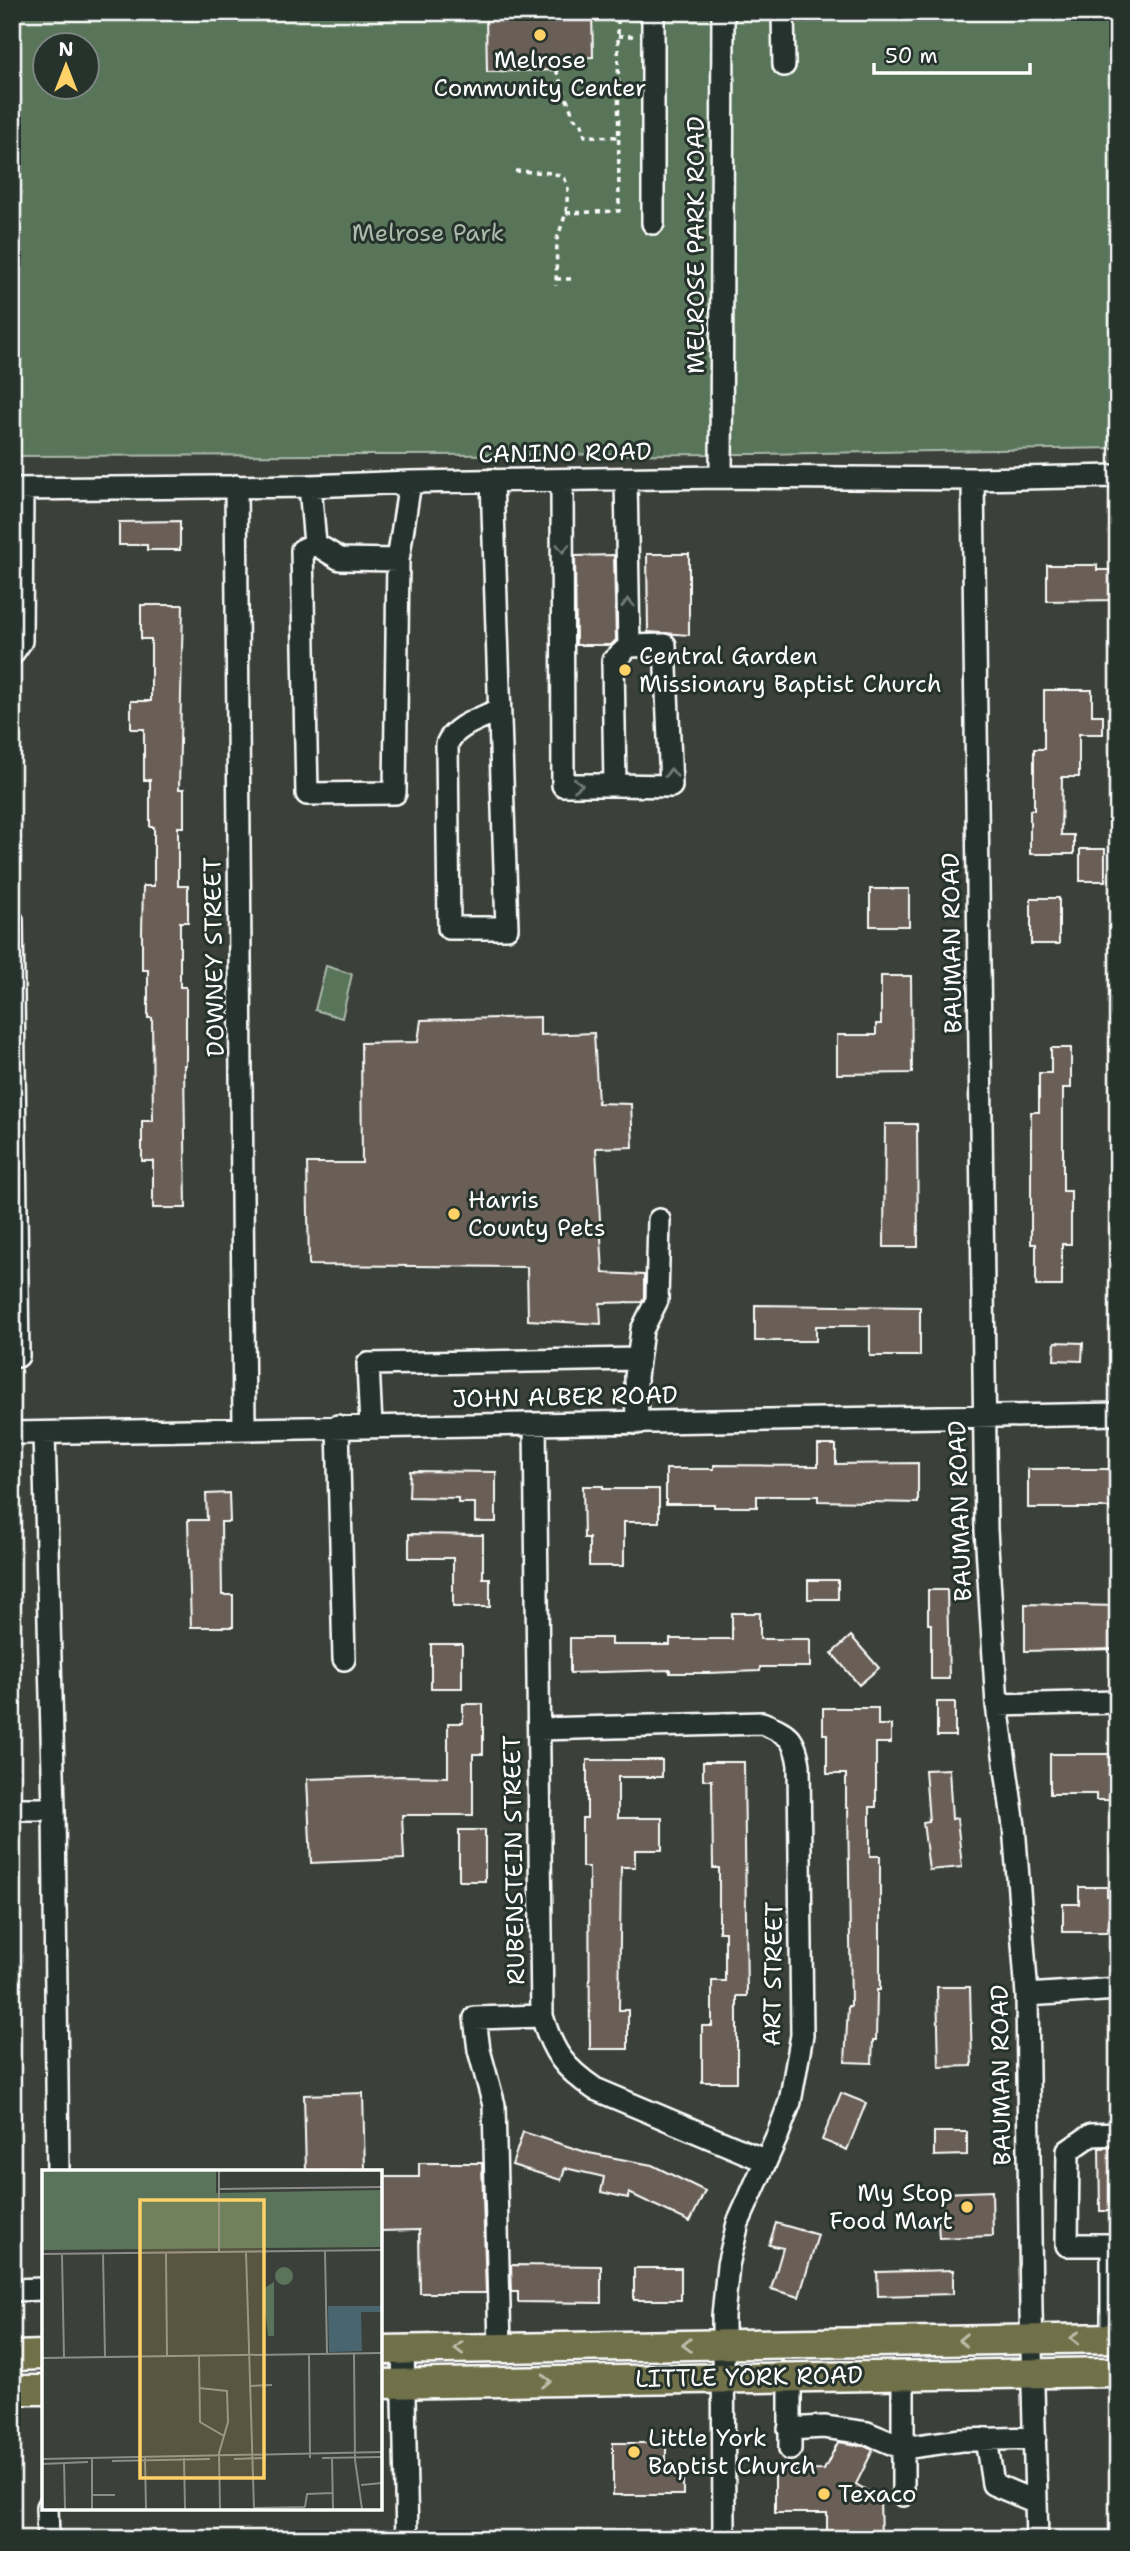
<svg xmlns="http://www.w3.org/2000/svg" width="1130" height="2551" font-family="'Shantell Sans',sans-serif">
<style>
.green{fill:#59745a;stroke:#acbaac;stroke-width:2;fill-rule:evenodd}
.building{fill:#6b5f57;stroke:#fff;stroke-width:2}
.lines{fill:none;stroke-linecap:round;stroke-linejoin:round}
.minor-casing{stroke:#fff;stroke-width:26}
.major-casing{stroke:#fff;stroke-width:33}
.path{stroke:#fff;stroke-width:3.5;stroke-dasharray:5 5;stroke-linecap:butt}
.minor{stroke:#26332d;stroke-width:21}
.major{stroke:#70704a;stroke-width:28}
.oneway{stroke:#727a76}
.oneway2{stroke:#bfbfae}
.poi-dot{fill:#ffd166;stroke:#26332d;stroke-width:2.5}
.labels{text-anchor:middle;stroke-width:6;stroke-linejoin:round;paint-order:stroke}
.poi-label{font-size:24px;fill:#fff;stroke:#26332d;text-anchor:start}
.park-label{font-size:24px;fill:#acbaac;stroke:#26332d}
.street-label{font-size:24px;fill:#fff;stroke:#26332d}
.inset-road{fill:none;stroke:#898c89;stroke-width:2}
.view{fill:#ffd166;fill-opacity:0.15;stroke:#ffd166;stroke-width:3.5}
.inset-edge{fill:none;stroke:#fff;stroke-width:3.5}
</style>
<rect width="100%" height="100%" fill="#3b403a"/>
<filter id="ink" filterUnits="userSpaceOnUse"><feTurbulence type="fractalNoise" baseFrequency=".0143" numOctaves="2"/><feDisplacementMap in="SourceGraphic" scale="14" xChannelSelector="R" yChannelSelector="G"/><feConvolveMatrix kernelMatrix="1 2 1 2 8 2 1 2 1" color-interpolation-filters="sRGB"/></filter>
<g filter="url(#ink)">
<path class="green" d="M12 12H1118V448L758 454 12 456ZM46 46H88V88H46Z
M326 966 352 974 342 1018 315 1010Z"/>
<path class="building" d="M486 12H592L593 57 556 58V70L487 72Z
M180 521V550H147V545H119V522Z
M647 554H689V635L648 632Z
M614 555 616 640 611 645H576L575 556Z
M1047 565H1097V570H1118V600L1047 601Z
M141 605H183L179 789H184V827H178V886H188V922H180V987H186V1065H184L186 1208H153V1161H142V1121H153L152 1018H148V970H142V932L143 886H154V827H150V780H144V729H131V701H151V639H141Z
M1044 690H1092V715H1103V734H1079V777H1062L1061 835H1074V854H1030V810H1034V749H1044Z
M1080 849H1105V881H1080Z
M870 889H909V926H870Z
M1031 898H1059V944H1031Z
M881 976H911L912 1073 837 1074V1035H876V1024H881Z
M540 1017V1035L594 1033 598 1103 631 1104 633 1147 596 1148 603 1273 644 1275V1297L642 1302 600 1303 601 1324 528 1320 527 1267 309 1265 307 1163H362L361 1043 418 1042 421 1020Z
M1051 1048H1071V1088H1063V1191H1071V1244H1062V1286H1036V1244H1031V1112H1039V1073H1051Z
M885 1124H917L918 1247H884Z
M755 1305 920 1307V1356H870V1326H816V1341H755Z
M1055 1342 1083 1343 1082 1361 1054 1360Z
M818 1445H836V1464L918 1463V1503L818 1501V1496H757V1507H714V1504H666V1469H714V1465L818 1466Z
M1028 1469H1118V1508H1028Z
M410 1471 496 1472V1522H475V1503H458V1498L409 1497Z
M583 1486H603V1489H659V1522H624V1566H589V1538H584Z
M229 1493 230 1522H221L222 1595H233V1627H191L188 1520H207L206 1494Z
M409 1534 483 1535V1578H490V1607H453V1558H409Z
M808 1580H838V1599H808Z
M928 1590H947L949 1679H931V1624H928Z
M1025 1604 1118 1606V1649L1025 1651Z
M732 1613H760V1639H810V1667H760V1671L708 1673H670V1670L570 1673V1638H611V1645H670V1639H732Z
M851 1636 879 1668 859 1685 832 1653Z
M431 1644H462V1688H431Z
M937 1702H955V1736H937Z
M463 1704H483V1754H473V1815H402L404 1859 311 1863 307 1779 401 1776 448 1777V1723H463Z
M823 1708H878V1725H891V1743H876V1807H870V1856H880V1990H877L876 2040H873L872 2063 845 2062 848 2006H851L848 1807H846V1774H827V1734H823Z
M1050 1754H1118V1800H1096V1794H1050Z
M587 1760H662V1777H618V1818H662V1850H635V1867H621L619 2010H628V2049H590L589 1867H582V1818H587Z
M703 1762H744L747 1996H737V2082H702V2026H712V1981H725V1932H719V1868H713L712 1780H703Z
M949 1769 952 1819 957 1818 962 1867 929 1870 923 1822 929 1821 925 1770Z
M459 1830H485V1881H459Z
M1079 1887H1107V1896H1118V1927H1107V1932H1063V1904H1079Z
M937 1987H970L972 2066 939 2067Z
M363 2093 365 2171H306L304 2095Z
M841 2093 866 2103 847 2150 822 2140Z
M523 2132 589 2153 652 2165 705 2191 690 2222 629 2193 628 2198 601 2192 604 2177 565 2168 561 2180 512 2165Z
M934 2132H967V2155L934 2156Z
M1118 2147V2211H1100L1099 2148Z
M419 2163H482L486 2293H420L419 2230 380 2231V2177H419Z
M992 2191 993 2236 939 2238 938 2222H942V2193Z
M776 2223 818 2235 799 2297 771 2289 783 2248 769 2245Z
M511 2265 601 2266V2303L518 2302V2292H512Z
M634 2268H681V2300H634Z
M953 2270V2294L878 2296 877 2272Z
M838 2442 864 2446 873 2450 856 2484 880 2498 881 2539H827V2513H775V2471L824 2470Z
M613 2443H666V2466H683V2495H613Z"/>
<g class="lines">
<g class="minor-casing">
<path id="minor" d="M653 12V223
M783 12 784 65
M721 477 723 12
M973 479 986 1530 997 1705 1014 1826 1027 1995 1031 2311 1037 2539
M492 480 507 928H449L447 744C455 725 481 719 498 710
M562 480 563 785H615L613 661 629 646 626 479
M236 486 244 1428
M310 486 315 544
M12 489 310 486 410 482 721 477 973 479 1118 476
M398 560 340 559 315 544 302 550 307 794 395 793 398 560 410 482
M12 654 21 641 22 489
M615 785 671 786 665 645 629 646
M12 920 18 1356H12
M637 1423 636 1377 642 1330 657 1300 659 1220
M535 1424 542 2016C553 2053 564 2068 595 2089L766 2161
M338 1426 344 1659
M371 1426 368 1364 638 1359
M12 1433 1118 1414
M44 1433 54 1809
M997 1705 1118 1702
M539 1729 762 1723C787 1733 795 1737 799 1765L802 2035 790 2102 778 2134 738 2223 728 2265 723 2316 724 2539
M12 1809H54L58 2171
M1027 1995 1118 1989
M12 2290 44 2289
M1112 2338V2245H1067L1068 2151 1091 2135 1118 2134
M500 2348 494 2105 479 2050 475 2018 542 2016
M403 2349 407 2539
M903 2375V2495
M790 2376V2449
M789 2429 824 2427 867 2433 903 2448 961 2440 1035 2438
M986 2439 993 2484 1036 2502
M47 2507 48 2539"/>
</g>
<g class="major-casing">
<path id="major" d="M380 2350 1118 2338
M12 2356 44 2355
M380 2384 1118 2372
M12 2390H44"/>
</g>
<path class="path" d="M618 36H634
M556 70 574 118 582 124 585 136 618 137
M515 171 554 173 565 179 568 189 566 213 557 239 556 286
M566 213 619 211 618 12
M556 279H573"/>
<use href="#minor" class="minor"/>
<use href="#major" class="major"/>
</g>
<defs><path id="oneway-chevron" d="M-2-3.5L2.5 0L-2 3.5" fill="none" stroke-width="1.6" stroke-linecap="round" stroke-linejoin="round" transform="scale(1.75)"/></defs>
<g class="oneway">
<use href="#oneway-chevron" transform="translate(563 548) rotate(90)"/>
<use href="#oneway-chevron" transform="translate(628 603) rotate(-91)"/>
<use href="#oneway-chevron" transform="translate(671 773) rotate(-92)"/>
<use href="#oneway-chevron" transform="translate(578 785)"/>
</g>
<g class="oneway2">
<use href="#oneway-chevron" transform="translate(1075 2338) rotate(180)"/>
<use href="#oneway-chevron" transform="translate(963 2340) rotate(179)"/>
<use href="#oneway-chevron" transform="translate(687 2345) rotate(179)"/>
<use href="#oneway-chevron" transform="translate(459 2348) rotate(179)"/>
<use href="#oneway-chevron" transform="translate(546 2381) rotate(-1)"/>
</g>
</g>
<g class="poi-dot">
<circle cx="540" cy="35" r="7"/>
<circle cx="625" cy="670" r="7"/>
<circle cx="454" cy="1214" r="7"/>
<circle cx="967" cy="2207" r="7"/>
<circle cx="634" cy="2452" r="7"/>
<circle cx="824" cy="2494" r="7"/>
</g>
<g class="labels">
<g class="poi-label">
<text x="540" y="68" text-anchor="middle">Melrose<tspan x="540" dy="28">Community Center</tspan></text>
<text x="639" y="664">Central Garden<tspan x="639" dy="28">Missionary Baptist Church</tspan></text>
<text x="468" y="1208">Harris<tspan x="468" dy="28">County Pets</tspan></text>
<text x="953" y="2201" text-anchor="end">My Stop<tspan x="953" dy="28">Food Mart</tspan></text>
<text x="648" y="2446">Little York<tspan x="648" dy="28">Baptist Church</tspan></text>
<text x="838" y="2502">Texaco</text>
</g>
<g class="park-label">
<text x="428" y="241">Melrose Park</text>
</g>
<g class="street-label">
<text transform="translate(696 245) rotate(-90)" y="8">MELROSE PARK ROAD</text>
<text transform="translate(565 453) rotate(-1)" y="8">CANINO ROAD</text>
<text transform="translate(952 943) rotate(-91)" y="8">BAUMAN ROAD</text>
<text transform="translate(214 957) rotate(-91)" y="8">DOWNEY STREET</text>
<text transform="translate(565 1397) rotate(-1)" y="8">JOHN ALBER ROAD</text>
<text transform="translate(960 1511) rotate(-92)" y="8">BAUMAN ROAD</text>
<text transform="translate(514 1860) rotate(-91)" y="8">RUBENSTEIN STREET</text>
<text transform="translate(773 1974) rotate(-89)" y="8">ART STREET</text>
<text transform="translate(1001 2075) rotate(-91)" y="8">BAUMAN ROAD</text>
<text transform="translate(749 2377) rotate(-1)" y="8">LITTLE YORK ROAD</text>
</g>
</g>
<g transform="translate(42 2170)">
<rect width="340" height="340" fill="#3b403a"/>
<path d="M0 1H174V23L339 20V77L0 80ZM233 106a9 9 0 1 1 18 0a9 9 0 1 1-18 0ZM232 112V166H226L221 119Z" fill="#59745a"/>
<path d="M286 136H339V142H319L320 181 287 182Z" fill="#496670"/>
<path class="inset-road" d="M177 19 340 17M283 81 285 183M177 82V1M204 82 212 339M124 83 125 186M0 84 340 80M61 84 63 187M20 85 22 188M312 183 313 290 320 339M267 184 268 288M157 185 158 252 182 266M0 188 340 183M207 216 230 215M157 218 185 221 186 252 177 283 178 339M103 288 104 339M142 288 143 339M280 288 340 287M290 288 291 339M0 289 340 282M192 289 224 288M70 291 168 289M22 292 23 339M0 294 46 292M319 315 340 313M50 325H73M263 337 265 324 290 323M212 338 263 337M50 339V288"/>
<path class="view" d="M98 30H222V308H98Z"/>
<rect width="340" height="340" class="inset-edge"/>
</g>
<rect width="1130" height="2551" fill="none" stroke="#26332d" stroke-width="42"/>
<rect x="21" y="21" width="1088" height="2509" fill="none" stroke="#fff" stroke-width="2.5" filter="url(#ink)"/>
<g transform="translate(66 66)"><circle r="33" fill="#26332d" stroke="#7d8581" stroke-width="2"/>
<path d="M0-5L12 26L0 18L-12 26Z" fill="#ffd166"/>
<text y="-10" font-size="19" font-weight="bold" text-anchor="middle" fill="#ffffff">N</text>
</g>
<path d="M874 63v10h156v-10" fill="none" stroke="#ffffff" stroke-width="3.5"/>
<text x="885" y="63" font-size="21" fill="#ffffff" stroke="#26332d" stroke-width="5" paint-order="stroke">50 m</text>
</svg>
